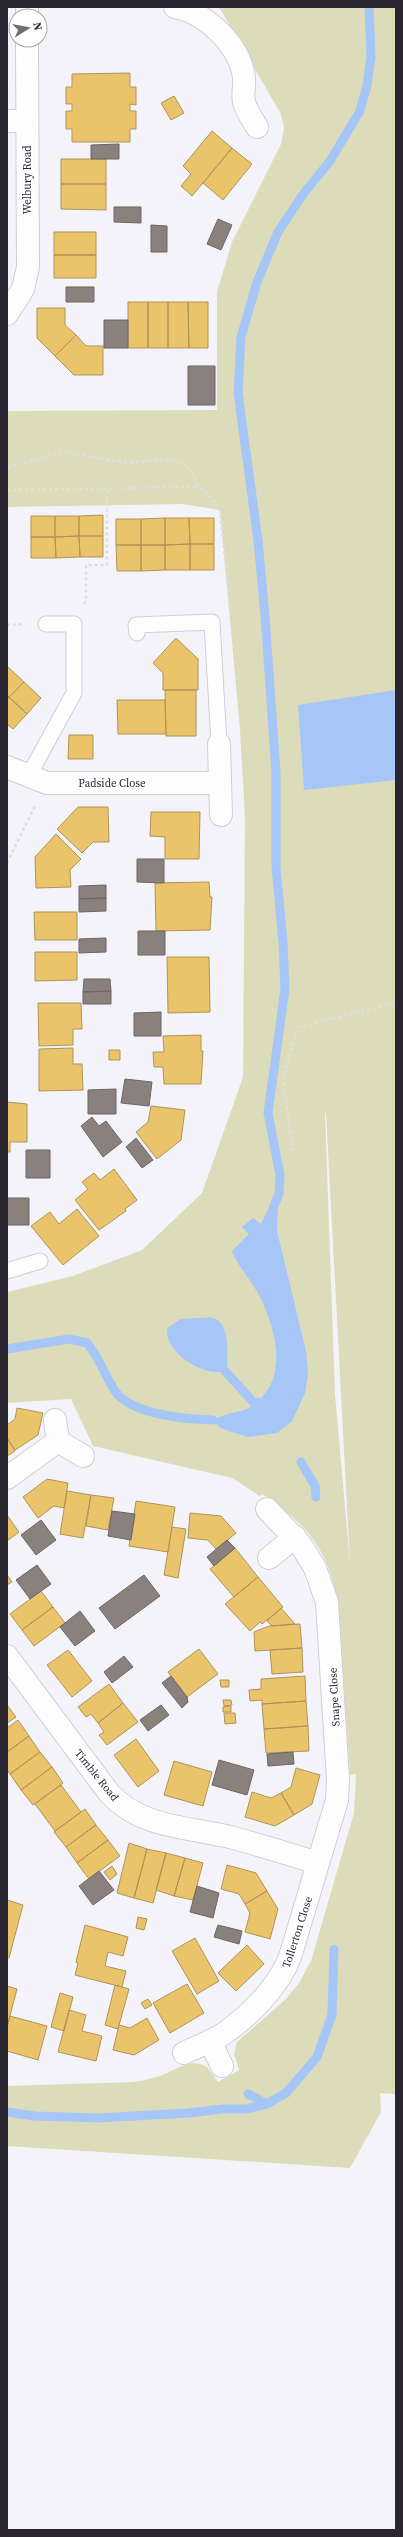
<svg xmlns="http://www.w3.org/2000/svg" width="403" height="2537" font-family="'Source Serif 4',serif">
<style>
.green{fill:#dcdcbb;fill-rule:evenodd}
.water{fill:#a7c6f8}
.homes{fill:#e9c46a;stroke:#af9459}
.industry{fill:#8a817c;stroke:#6d6566}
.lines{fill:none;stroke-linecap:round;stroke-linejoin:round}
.stream{stroke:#a7c6f8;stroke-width:9}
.lane-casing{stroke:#d1cdd8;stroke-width:17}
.street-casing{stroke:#d1cdd8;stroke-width:24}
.path{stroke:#dedee0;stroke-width:2.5;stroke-dasharray:3 3;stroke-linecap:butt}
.lane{stroke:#fefdfe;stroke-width:15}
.street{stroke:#fefdfe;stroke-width:22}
.labels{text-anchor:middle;stroke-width:4;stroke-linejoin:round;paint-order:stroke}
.street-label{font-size:11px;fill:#292531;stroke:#fff}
</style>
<rect width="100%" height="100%" fill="#f5f3fa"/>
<path class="green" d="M219 7H396V2094L380 2093 381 2112 350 2168 7 2146V2086L133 2082C142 2081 151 2079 160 2076 177 2070 189 2057 207 2067L218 2082 239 2070 234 2054 237 2042 286 1999 299 1983 311 1961 354 1813 356 1774 350 1775 339 1613C331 1553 311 1527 262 1494L260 1496 232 1478 93 1446 71 1399 7 1403V1292L73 1276 142 1250 202 1193 243 1077 245 817 240 730 220 510 182 504 7 507V411L217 410V292L232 242 281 144 284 128 281 114ZM325 1113H326L350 1563 335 1394Z"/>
<path class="water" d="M396 690V780L304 790 298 705Z
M271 1203 278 1209 277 1231 306 1351 308 1373 305 1393 292 1421 277 1433 248 1437 220 1428 213 1420C226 1412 244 1413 255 1404 289 1377 276 1329 259 1295 251 1280 238 1267 232 1251L249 1234 242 1227 253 1218 261 1224Z
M197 1318C202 1318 208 1317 213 1318 231 1323 227 1355 227 1369L225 1371C203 1377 164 1352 167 1328L181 1319Z"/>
<path class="homes" d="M130 73V87H136V105L130 104V111H136V129H130V142H72V129H66V111H72V104H66V87H72V74Z
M174 96 184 113 171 120 161 103Z
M212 131 232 148 192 196 181 186 191 174 183 166Z
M232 148 252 164 223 200 203 183Z
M61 159H106V184H61Z
M61 184H106V210L61 209Z
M54 232H96V255H54Z
M54 255H96V278H54Z
M128 302H148V348H128Z
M148 302H168V348H148Z
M168 302H188L189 348H168Z
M188 302H208V348H189Z
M37 308H65V325L76 335 55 356 37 338Z
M76 335 86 346H103V375H74L55 356Z
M103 515V536H79V516Z
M31 516H55V537H31Z
M55 516H79V536L55 537Z
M165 518V545H141V519Z
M165 518H189L190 544 165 545Z
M189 518H214V544H190Z
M116 519H141V545H116Z
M79 536 80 557 56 558 55 537Z
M79 536H103V557H80Z
M31 537H55L56 558H31Z
M190 544V570H165V545Z
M190 544H214V570H190Z
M116 545H141V571H117Z
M141 545H165V570L141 571Z
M176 638 198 659V690H163V673L153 663Z
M7 666 24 682 9 697 7 695Z
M24 682 41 698 27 714 9 697Z
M165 690H196V736H166Z
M9 697 27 714 13 729 7 724V700Z
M117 700H165L166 734H118Z
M69 735H93V759H68Z
M78 807H108L109 842H93L82 853 57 829Z
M151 812H200L199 859H165V837L150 836Z
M56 834 81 859 70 870 71 887 36 888 35 857Z
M209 882 210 897H212L210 930 156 931 155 883Z
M34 912H77V940H35Z
M35 952H77V980L35 981Z
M167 957H209L210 1012 168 1013Z
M38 1003H81L82 1029H73V1045L39 1046Z
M201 1035V1051H203L201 1084H164L163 1067H154L153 1052H164L163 1036Z
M73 1048V1064H82L83 1090 39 1091V1049Z
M109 1050H120V1060H109Z
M7 1102 27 1104V1142H10V1152H7Z
M151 1106 185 1110 181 1140 157 1159 136 1132 148 1122Z
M114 1169 137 1200 125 1209 126 1211 99 1230 75 1200 88 1189 82 1182 94 1173 100 1180Z
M77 1209 99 1236 63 1265 31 1226 50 1212 59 1224Z
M17 1408 43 1413 38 1435 15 1450 7 1438V1425L15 1419Z
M7 1438 15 1451 7 1456Z
M47 1479 68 1483 64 1508 54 1506 38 1518 23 1497Z
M67 1491 91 1495 83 1538 60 1534Z
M91 1495 114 1498 108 1530 86 1526Z
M136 1501 175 1507 168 1552 129 1546Z
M190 1513 221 1516 236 1533 216 1549 208 1540 188 1538Z
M7 1515 19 1532 7 1541Z
M172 1527 186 1529 178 1578 164 1575Z
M235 1548 258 1577 234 1597 210 1569Z
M7 1575 12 1582 7 1585Z
M258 1577 283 1607 262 1624 260 1622 250 1631 225 1604Z
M41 1591 53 1607 22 1630 10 1614Z
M53 1607 65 1623 34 1646 22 1630Z
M281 1608 295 1624 272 1626 267 1621Z
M300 1624 302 1648 255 1651 254 1632 269 1626Z
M302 1648 303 1672 272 1674 270 1650Z
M199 1649 218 1674 187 1697 168 1672Z
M68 1650 92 1681 72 1697 47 1665Z
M305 1676 306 1701 262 1704V1700L250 1701 249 1690 261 1689V1679Z
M220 1680H229V1687H221Z
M109 1684 123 1703 98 1723 91 1714 86 1717 78 1707Z
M223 1700H231L232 1705 224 1706Z
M306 1701 308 1726 264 1729 262 1704Z
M123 1703 138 1722 107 1745 99 1735 104 1732 98 1723Z
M7 1705 16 1717 7 1723Z
M231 1706V1712H223V1707Z
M224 1713H235L236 1723 225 1724Z
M18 1720 29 1736 7 1752V1728Z
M308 1726 309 1751 266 1753 264 1729Z
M29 1736 40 1752 10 1774 7 1770V1752Z
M136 1739 159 1771 138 1787 114 1755Z
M40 1752 52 1767 21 1790 10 1774Z
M174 1761 212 1772 203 1806 164 1795Z
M52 1767 63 1783 33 1805 21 1790Z
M296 1768 320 1775 312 1804 294 1815 281 1793 291 1787Z
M61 1785 81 1812 55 1831 35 1804Z
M252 1792 271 1798 281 1793 294 1815 275 1826 245 1817Z
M85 1809 96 1825 66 1847 54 1832Z
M96 1825 108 1840 77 1863 66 1847Z
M108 1840 120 1856 89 1879 77 1863Z
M129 1843 147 1849 134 1898 117 1893Z
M147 1849 166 1853 153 1903 134 1898Z
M166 1853 185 1858 174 1896 156 1890Z
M185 1858 203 1863 193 1900 174 1896Z
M227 1865 256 1873 267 1891 245 1904 239 1894 221 1889Z
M112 1866 117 1874 110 1880 104 1872Z
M267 1891 278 1909 270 1939 245 1932 250 1913 245 1904Z
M7 1900 23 1905 9 1958 7 1957Z
M138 1917 147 1919 144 1930 136 1928Z
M85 1925 128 1937 123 1956 108 1952 105 1966 126 1971 122 1987 75 1975 78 1963 76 1962Z
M195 1938 219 1981 197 1994 172 1951Z
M247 1945 264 1964 236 1991 218 1973Z
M187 1984 204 2013 170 2033 153 2003Z
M115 1985 129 1989 118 2029 105 2025Z
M7 1986 17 1989 8 2023H7Z
M60 1993 73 1997 64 2031 51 2027Z
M148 1999 152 2005 145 2009 141 2003Z
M69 2010 86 2015 82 2031 102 2036 96 2061 58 2052Z
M10 2016 47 2026 38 2060 7 2051V2028Z
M147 2018 159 2040 134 2055 113 2050 119 2025 130 2028Z"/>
<path class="industry" d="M119 144V159H91V145Z
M114 207H141V223L114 222Z
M218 219 232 225 221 250 207 244Z
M151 225 167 226V252H151Z
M66 287H94V302H66Z
M104 320H128V348H104Z
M188 366H215V405H188Z
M137 859H164V883L137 882Z
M106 885V898L79 899V886Z
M106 898V911L79 912V899Z
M138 931H165V955H138Z
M106 938V952L79 953V939Z
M84 979H110L111 991 83 992Z
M111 991V1004H83V992Z
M161 1012V1036H134V1013Z
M125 1079 152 1082 149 1106 121 1103Z
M116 1089V1114H88V1090Z
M92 1117 99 1126 106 1121 122 1142 103 1157 81 1126Z
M136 1138 153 1160 142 1168 126 1147Z
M26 1150H50V1178H26Z
M7 1198H29V1225H7Z
M112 1511 135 1514 131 1540 108 1536Z
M41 1520 56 1540 36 1555 21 1535Z
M227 1540 235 1548 214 1566 207 1557Z
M37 1565 51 1584 30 1599 16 1580Z
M144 1575 160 1596 115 1629 99 1608Z
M80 1611 95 1631 75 1646 60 1627Z
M124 1656 133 1667 112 1683 104 1672Z
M171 1676 187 1697 188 1702 182 1708 162 1683Z
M161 1705 169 1715 148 1731 140 1720Z
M293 1752 294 1764 268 1766 267 1754Z
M219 1760 254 1770 247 1795 212 1785Z
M99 1871 114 1890 93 1905 79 1886Z
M197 1886 219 1893 213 1918 190 1912Z
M218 1925 242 1931 239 1944 214 1937Z"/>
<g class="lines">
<path class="stream" d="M274 1206 279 1194 280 1175 268 1113 285 989 283 942 276 867V772L265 616 258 540 238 393 241 337 257 282 278 232 304 193 330 161 360 111 367 85 371 57 369 7
M7 1349 69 1339 87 1343C99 1357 104 1373 113 1388 128 1415 186 1419 213 1420
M225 1371 256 1405 258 1402
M301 1462 315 1486 316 1497
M248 2094 267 2104
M7 2112 35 2116 98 2118 189 2113 222 2109H246L267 2104 286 2093 317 2057 332 2015 334 1949"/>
<g class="lane-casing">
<path id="lane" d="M137 633 136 625 212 622 219 744
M28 777 74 693V624H46
M7 1271 40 1261"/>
</g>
<g class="street-casing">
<path id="street" d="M27 7V16
M175 7C206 13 239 44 244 77 245 85 242 94 244 102 246 110 252 119 257 127
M7 121H27
M7 314 23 289 28 267 27 40
M219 744 221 815
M7 767 47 783H220
M55 1420 58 1441 83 1456
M7 1478 58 1441
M269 1558 295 1537
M7 1656 109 1793C141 1828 188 1827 230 1837 260 1845 289 1854 318 1863
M210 2041 222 2066
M184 2053C198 2046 214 2041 226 2032 251 2014 279 1986 290 1957L337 1800 338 1780 327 1602 315 1568 301 1545 267 1509"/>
</g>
<path class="path" d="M7 468 63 452 129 463 167 459 185 465 193 473 198 487 210 496 220 510 230 608
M7 490 198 487
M84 604 86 600V565H107V488
M7 625 24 624
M7 863 35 806
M293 1151 283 1079 298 1027 396 1003"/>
<use href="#lane" class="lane"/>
<use href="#street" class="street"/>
</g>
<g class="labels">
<g class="street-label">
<text transform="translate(27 180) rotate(-90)" y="4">Welbury Road</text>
<text x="112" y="787">Padside Close</text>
<text transform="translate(334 1697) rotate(-93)" y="4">Snape Close</text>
<text transform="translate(97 1775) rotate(51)" y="4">Timble Road</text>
<text transform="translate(297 1932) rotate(-72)" y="4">Tollerton Close</text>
</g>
</g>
<rect width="403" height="2537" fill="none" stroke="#292531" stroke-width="16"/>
<g transform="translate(28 28) rotate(79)"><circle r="19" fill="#ffffff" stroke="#a9a8ad"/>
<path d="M0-3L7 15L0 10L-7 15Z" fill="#706d77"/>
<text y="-6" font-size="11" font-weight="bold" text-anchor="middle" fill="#292531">N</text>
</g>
</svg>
